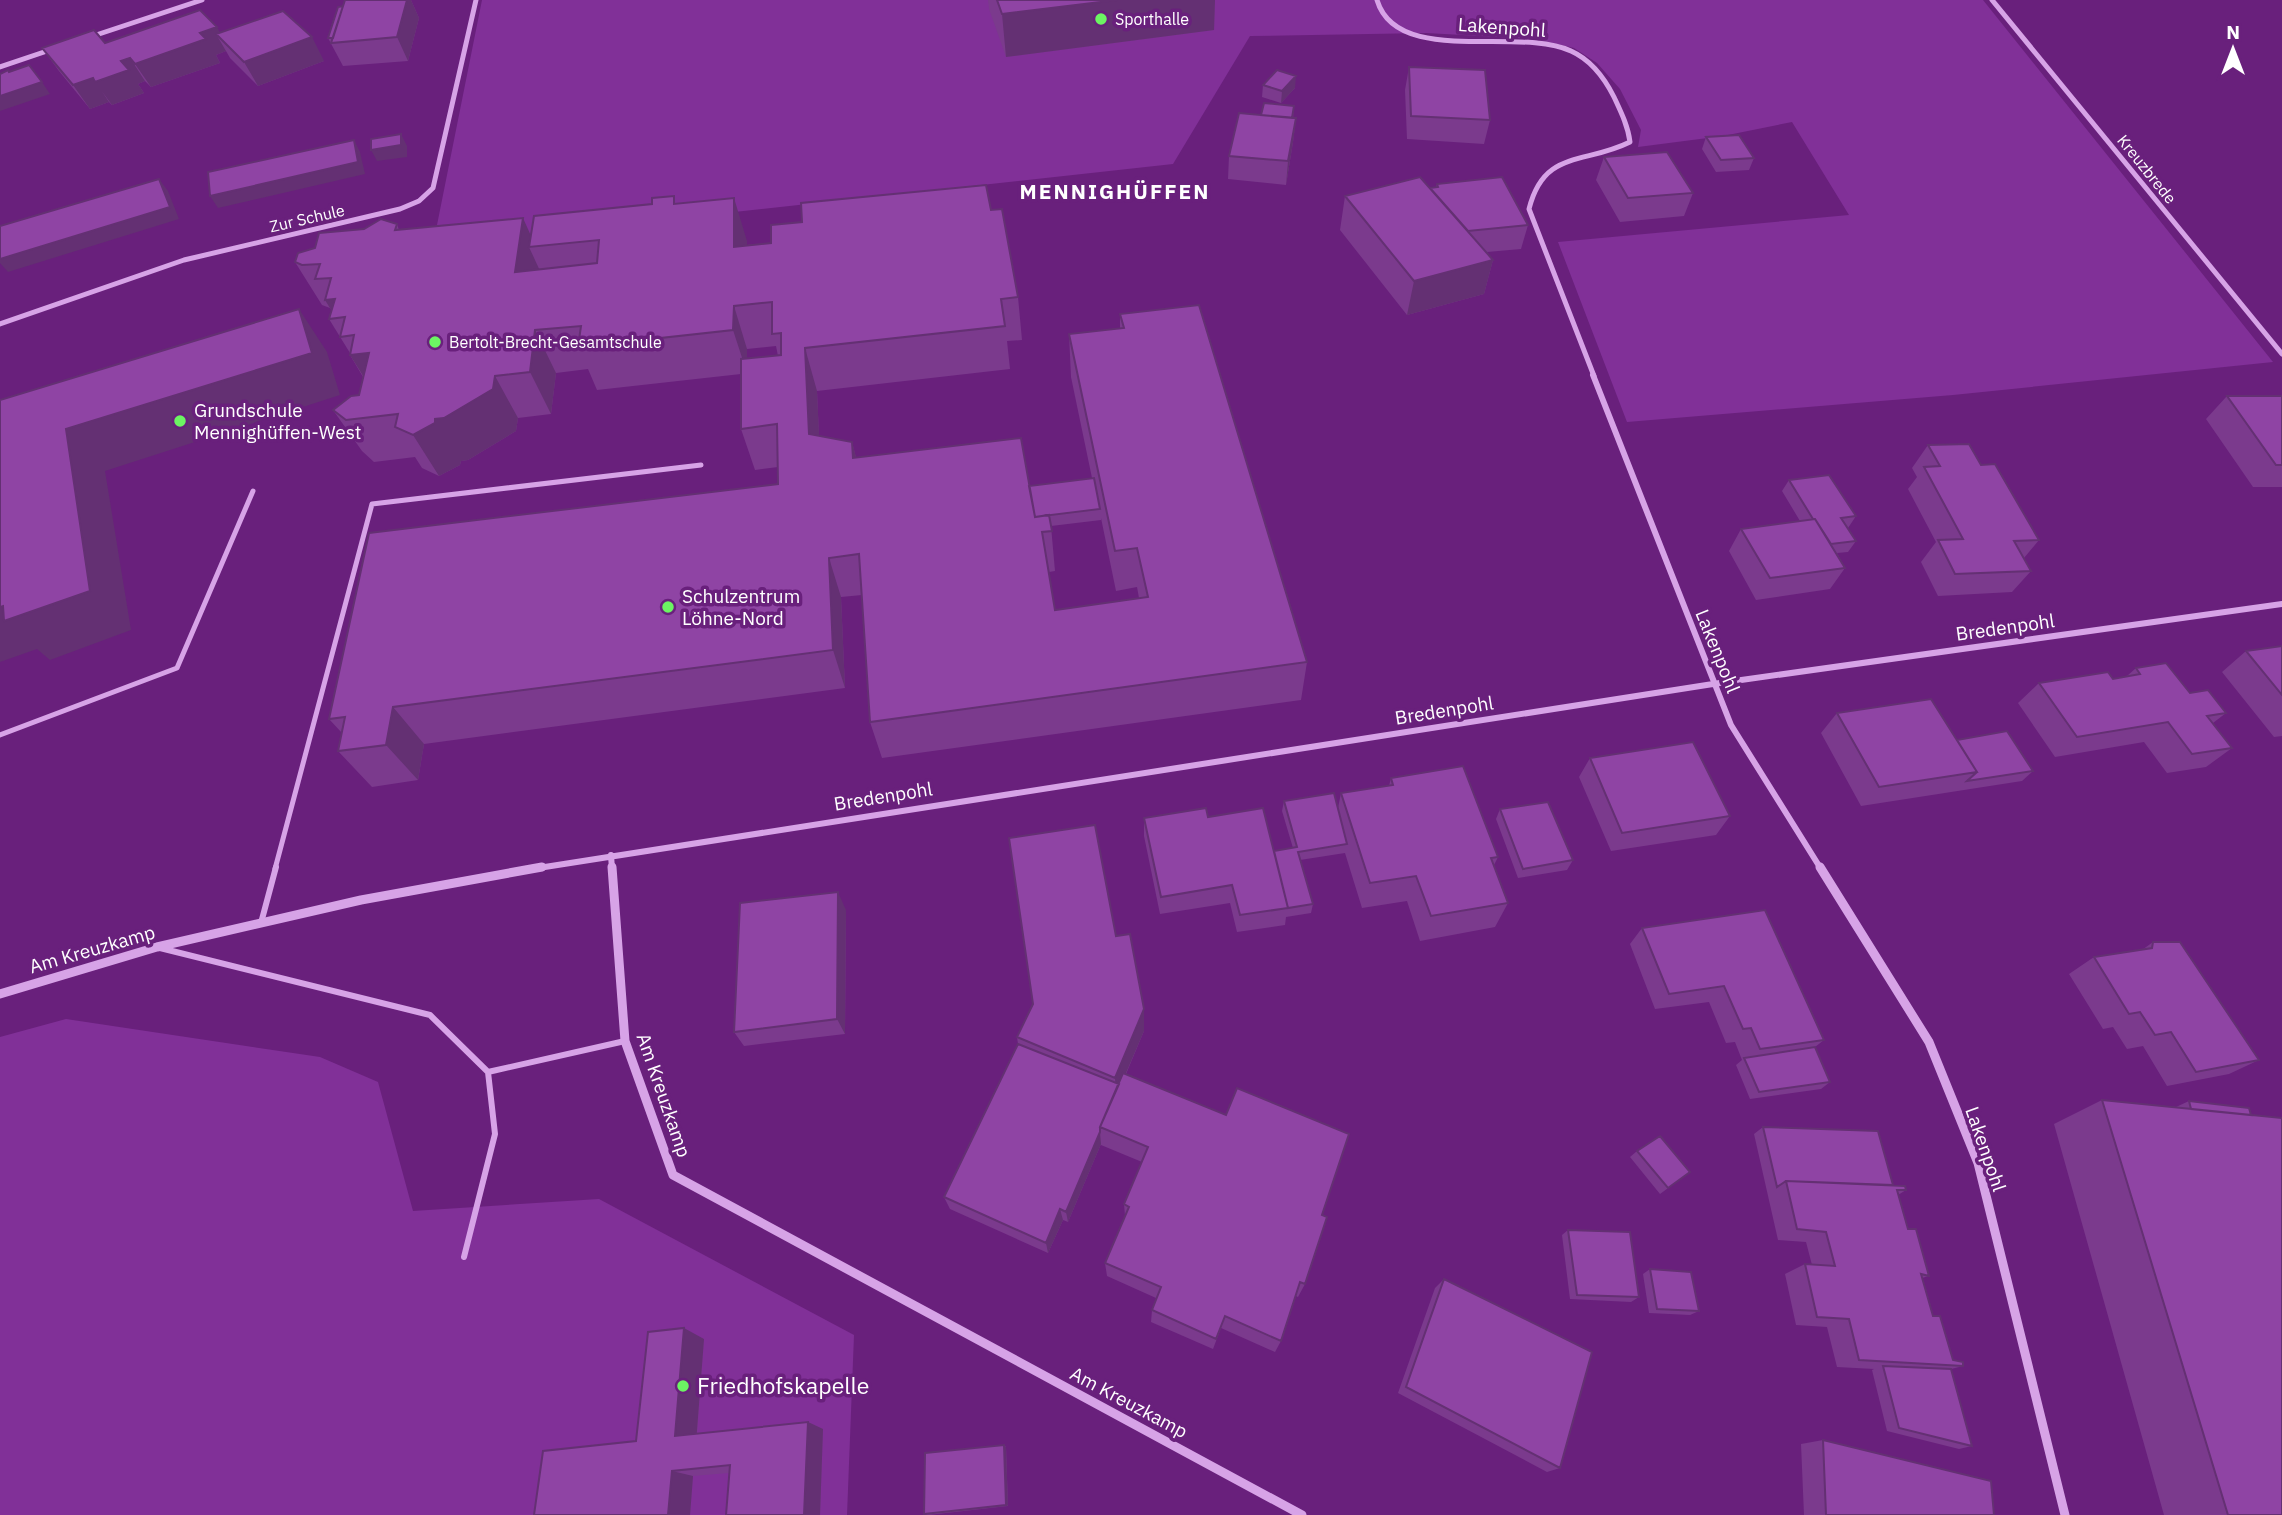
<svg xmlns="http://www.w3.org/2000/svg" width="2282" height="1515" font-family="'IBM Plex Sans',sans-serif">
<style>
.green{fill:#813098}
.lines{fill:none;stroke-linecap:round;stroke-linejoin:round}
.lane-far1{stroke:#d7a3e7;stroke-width:5}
.lane{stroke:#d7a3e7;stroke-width:6}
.street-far2{stroke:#d7a3e7;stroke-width:5}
.street-far1{stroke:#d7a3e7;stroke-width:6}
.street{stroke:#d7a3e7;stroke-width:9}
.wall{fill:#7b3a8d;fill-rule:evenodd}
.shaded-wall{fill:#643073}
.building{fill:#8f44a4;stroke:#643073;stroke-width:2}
.poi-dot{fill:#6cf463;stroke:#69207c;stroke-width:2.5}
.labels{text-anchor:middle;stroke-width:7;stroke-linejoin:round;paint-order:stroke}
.far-poi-label{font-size:16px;fill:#fff;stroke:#69207c;text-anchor:start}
.far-street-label{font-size:16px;fill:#fff;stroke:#69207c}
.street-label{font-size:19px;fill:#fff;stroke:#69207c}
.poi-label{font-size:19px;fill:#fff;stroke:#69207c;text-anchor:start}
.far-district-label{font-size:21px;font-weight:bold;letter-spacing:2px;fill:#fff;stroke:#69207c}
.near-poi-label{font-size:23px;fill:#fff;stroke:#69207c;text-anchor:start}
</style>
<rect width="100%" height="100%" fill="#69207c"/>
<path class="green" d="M482 0H1983L2273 362 1953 395 1627 422 1558 242 1849 215 1792 122 1723 136 1638 147 1641 130 1620 89 1597 63 1574 48 1536 39 1426 33 1250 36 1173 164 433 245Z
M66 1019 320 1057 378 1082 413 1211 599 1199 854 1335 847 1515H0V1037Z"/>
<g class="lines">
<path class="lane-far1" d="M0 735 177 668 253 491
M275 869 372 504 701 465"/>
<path class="lane" d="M261 923 276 867
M160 948 430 1015 488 1072 625 1041
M464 1257 495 1134 488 1072"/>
<path class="street-far2" d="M1377 0C1397 67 1519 26 1571 51 1591 60 1605 79 1614 97 1621 112 1628 126 1630 142 1584 165 1544 149 1529 209L1594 376
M1992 0 2282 354
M90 37 202 0
M0 67 53 49
M0 324 184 260 400 209 419 201 433 188 476 0"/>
<path class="street-far1" d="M1593 375 1731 725 1821 869
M611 855 612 869
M532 869 1713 684 2282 604"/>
<path class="street" d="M612 867 625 1041 673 1175 1302 1515
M1820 867 1929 1042 1978 1163 2065 1515
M0 994 157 947 361 900 542 867"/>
</g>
<path class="wall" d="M345 0H416H411L419 18 408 61 343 66 328 38Z
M988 0H1215L1214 30 1006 57 989 9Z
M220 33 324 61 258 86 230 58 226 51 216 55 220 63 151 87 145 81 138 84 144 93 112 105 109 102 90 109 59 71 42 48Z
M1409 67 1490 120 1484 144 1407 139 1405 90Z
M1263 85 1295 88 1281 103 1262 97Z
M1294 106 1293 118H1296L1293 142 1286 185 1228 179 1229 156 1261 115Z
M1706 137 1754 158 1749 170 1716 172 1702 149Z
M1604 157 1693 193 1684 216 1620 222 1596 180Z
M1437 184 1528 225 1521 249 1487 252 1493 260 1484 294 1407 315 1340 230 1345 196 1436 187Z
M674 196 676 204 747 241V245L771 243 991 210 1018 297 1022 340 1007 341 1010 369 817 391 819 436 852 442 856 458 1029 486 1092 478 1071 377 1069 334 1120 328V314L1307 662 1301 700 882 758 870 722 862 595 841 597 845 688 424 744 418 780 372 787 338 751 342 733 329 719 778 484V467L755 470 741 429V374L597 390 588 369 556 373 551 414 518 418 516 431 468 460 461 461 460 465 439 476 422 468 415 457 374 462 362 451 333 410 359 395 363 377 350 355V353L329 319 332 311 330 308 322 305 295 262 397 224 399 230 531 234 652 204ZM776 346 778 356 747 359V349ZM1101 518 1116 591 1137 587 1139 598 1055 610 1049 572 1055 571 1051 526 1101 520Z
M2227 396H2282V487H2253L2206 419Z
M1928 445 1981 465 2039 540 2024 558 2031 571 2012 592 1938 596 1921 562 1936 542 1908 489 1917 477 1912 468Z
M1789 480 1856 516 1848 528 1856 541 1848 552 1837 553 1845 568 1830 589 1756 600 1729 551 1741 529 1800 521 1782 491Z
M2282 646V736L2274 737 2222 672 2246 651Z
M2136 668 2190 693 2226 713 2213 723 2232 748 2206 767 2167 773 2144 742 2055 757 2018 703 2039 683 2113 679 2127 676Z
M1837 713 1957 740 2033 771 2022 781 1861 806 1821 733Z
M1590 758 1730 816 1716 835 1611 851 1579 777Z
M1391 778 1498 857 1494 865 1508 903 1495 927 1420 941 1407 901 1362 908 1345 853 1300 860 1313 904 1311 913 1286 917 1285 925 1237 932 1230 903 1160 914 1144 836V818L1208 817 1274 851 1293 848 1282 811 1284 801 1338 808 1341 793 1389 786Z
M1500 809 1573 860 1567 870 1518 878 1496 819Z
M846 910 845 1034 744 1046 734 1032Z
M1642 928 1824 1040 1815 1047 1830 1082 1821 1089 1750 1099 1736 1065 1742 1060 1735 1042 1726 1043 1709 1002 1655 1009 1630 944Z
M1116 936 1144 1009V1031L1126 1074 1322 1215 1305 1284 1298 1297 1296 1296 1281 1341 1275 1352 1221 1328 1213 1349 1151 1322 1152 1310 1156 1298 1107 1276 1105 1263 1125 1216 1124 1204 1142 1162 1101 1145V1144L1068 1222 1063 1220 1048 1253 950 1209 944 1197 1018 1044 1017 1037Z
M2153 942 2259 1060 2229 1074 2167 1086 2143 1046 2127 1049 2113 1027 2103 1029 2069 974 2094 957 2142 950Z
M2102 1100 2176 1107 2189 1101 2249 1108 2282 1515H2164L2054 1124Z
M1763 1127 1893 1185 1906 1190 1898 1195 1908 1229 1929 1276 1922 1278 1933 1316 1953 1360 1963 1366 1951 1369 1972 1446 1959 1449 1887 1431 1872 1370 1874 1369 1837 1367 1827 1327 1796 1325 1785 1274 1805 1264 1812 1265 1806 1242 1778 1240 1754 1134Z
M1637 1151 1690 1172 1660 1194 1630 1157Z
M1568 1230 1639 1297 1631 1302 1570 1299 1562 1235Z
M1650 1269 1699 1311 1690 1315 1649 1313 1643 1274Z
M1444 1279 1560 1468 1547 1472 1398 1393 1435 1288Z
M704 1339 697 1434 808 1422 823 1429 820 1515H726L729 1473 693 1476 690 1515H534L636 1441Z
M1823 1440 1994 1515H1804L1801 1444Z
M1004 1445 1006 1447 1008 1506 928 1515 924 1514Z"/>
<path class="shaded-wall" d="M407 0H411L419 18 408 61 397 37Z
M1117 0H1215L1214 30 1006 57 1002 14Z
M217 27 228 47 216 34 226 51 216 55 220 63 151 87 135 64 142 45Z
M312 37 324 61 258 86 244 62Z
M130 58 145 81 138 84 144 93 112 105 95 82 121 61Z
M1296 76 1295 88 1281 103 1282 91Z
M93 78 109 102 90 109 73 85Z
M42 82 50 94 0 111V96Z
M1296 118 1293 142 1286 185 1288 161Z
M401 134 407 146V157L377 161 371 150Z
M354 140 360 152 365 174 218 208 210 196Z
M159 179 168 191 179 219 8 272 0 263V259Z
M734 198 747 241V290L734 247Z
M523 218 536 247H529L541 273 515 272Z
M1493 260 1484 294 1407 315 1414 281Z
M335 299 345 317 336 318 325 300Z
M734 306 747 349V373L733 330Z
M299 309 327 352 340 395 105 471 131 630 50 660 37 649 0 662V607L66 429Z
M535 330 556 373 551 414 530 372Z
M805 348 817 391 821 476 809 434Z
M369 353 377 398 350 355Z
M495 376 518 418 516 431 468 460 461 461 460 465 439 476 413 435Z
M852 442 863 483 853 458Z
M829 558 841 597 845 688 833 650Z
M393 707 424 744 418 780 386 745Z
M838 892 846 910 845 1034 837 1019Z
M1144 1009V1031L1120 1087 1116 1095 1115 1078Z
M1100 1132 1101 1144 1068 1222 1066 1212Z
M1060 1209 1063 1220 1048 1253 1046 1243Z
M684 1328 704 1339 696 1443 675 1436Z
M808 1422 823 1429 820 1515H804Z
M1004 1445 1006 1447 1008 1506 1006 1505Z
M672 1471 693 1476 690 1515H668Z"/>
<path class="building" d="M345 0H407L397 37 331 43Z
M997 0H1117L1002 14Z
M343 6 333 38H328L338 7Z
M200 10 217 27 200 33 206 39 135 64 130 58 121 61 129 70 95 82 93 78 73 85 42 48 94 30 105 43Z
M283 11 312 37 244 62 216 34Z
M29 65 42 82 0 96V74L8 70 9 72Z
M1409 67 1485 70 1490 120 1411 116Z
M1277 70 1296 76 1282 91 1263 85Z
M1264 103 1294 106 1292 118 1261 115Z
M1239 113 1296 118 1288 161 1229 156Z
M401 134V145L371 150V139Z
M1739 135 1754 158 1721 160 1706 137Z
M354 140 358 162 210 196 208 172Z
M1667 152 1693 193 1628 198 1604 157Z
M1420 177 1493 260 1414 281 1345 196Z
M1502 177 1528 225 1468 231 1430 188 1438 187 1437 184Z
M159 179 170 207 0 259V226Z
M986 185 991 210 1002 209 1018 297 1001 299 1005 326 805 348 809 434 852 442 853 458 1021 438 1035 517 1049 515 1052 531 1042 532 1055 610 1148 597 1137 548 1115 551 1069 334 1124 328 1120 314 1199 305 1307 662 870 722 859 554 829 558 833 650 393 707 386 745 338 751 345 717 329 719 369 533 778 484 777 424 741 429V359L781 355V333L772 334V302L734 306 733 330 578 347 581 326 535 330 530 372 495 376 493 389 444 418 435 419V423L413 435 395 427 398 414 346 420 333 410 351 396 359 395 369 353 350 355 354 335 340 337 345 317 329 319 335 299 325 300 331 278 315 279 320 264 302 265 295 262 298 253 315 248 319 233 364 229 381 219 397 224 395 230 523 218 515 272 597 263 599 240 529 247 534 216 652 204V198L674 196V204L734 198V247L771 243V225L802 222 801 203Z
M299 309 312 353 66 429 90 591 4 621 3 606 0 607V400Z
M2227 396H2282V465H2276Z
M1969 444 1981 465 1995 464 2039 540 2014 541 2031 571 1955 574 1938 540 1963 539 1924 467 1940 466 1928 445Z
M1829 475 1856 516 1841 518 1856 541 1831 544 1815 519H1813L1789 480Z
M1094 478 1100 509 1035 517 1029 486Z
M1815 519 1845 568 1770 578 1741 529Z
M2282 646V695L2246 651Z
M2166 663 2190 693 2208 690 2226 713 2207 716 2232 748 2192 754 2168 722 2077 737 2039 683 2108 672 2113 679 2140 674 2136 668Z
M1931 699 1977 772 1879 787 1837 713Z
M2007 731 2033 771 1967 781 1977 772 1957 740Z
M1693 742 1730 816 1622 833 1590 758Z
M1463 766 1498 857 1491 858 1508 903 1431 916 1416 876 1370 883 1341 793 1393 785 1391 778Z
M1334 793 1347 844 1298 852 1313 904 1288 908 1274 851 1297 847 1284 801Z
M1548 802 1573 860 1523 869 1500 809Z
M1206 808 1208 817 1263 808 1288 908 1240 915 1232 885 1161 897 1144 818Z
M1095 825 1116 936 1130 934 1144 1009 1115 1078 1017 1037 1033 1004 1009 838Z
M838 892 837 1019 734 1032 740 903Z
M1765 910 1824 1040 1760 1049 1751 1028 1743 1029 1724 986 1669 994 1642 928Z
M2153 942H2180L2259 1060 2196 1072 2171 1032 2155 1035 2140 1012 2129 1014 2094 957 2152 948Z
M1018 1044 1119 1084 1100 1127V1132L1066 1212 1060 1209 1046 1243 944 1197Z
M1815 1047 1830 1082 1759 1092 1744 1058Z
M1123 1073 1226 1115 1237 1088 1349 1134 1322 1215 1327 1217 1305 1284 1300 1282 1281 1341 1225 1316 1216 1339 1152 1310 1161 1287 1105 1263 1129 1207 1124 1204 1148 1147 1100 1127Z
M2102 1100 2282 1118V1515H2228Z
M2189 1101 2249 1108 2251 1115 2191 1109Z
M1763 1127 1878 1131 1893 1185 1786 1181 1777 1187Z
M1660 1136 1690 1172 1668 1188 1637 1151Z
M1786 1181 1905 1186 1906 1190H1897L1908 1229H1916L1929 1276 1921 1274 1933 1316H1940L1953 1360 1963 1362V1366L1859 1360 1849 1319 1817 1317 1805 1264 1835 1266 1826 1232 1797 1229Z
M1568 1230 1630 1232 1639 1297 1577 1295Z
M1650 1269 1691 1272 1699 1311 1657 1309Z
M1444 1279 1592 1352 1560 1468 1406 1387Z
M684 1328 675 1436 808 1422 804 1515H726L730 1465 672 1471 668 1515H534L543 1451 636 1441 648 1332Z
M1883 1366 1951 1369 1972 1446 1899 1428Z
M1823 1440 1991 1481 1994 1515H1826Z
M1004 1445 1006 1505 924 1514 925 1453Z"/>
<g class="poi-dot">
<circle cx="1101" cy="19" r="7"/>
<circle cx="435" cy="342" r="7"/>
<circle cx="180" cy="421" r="7"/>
<circle cx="668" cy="607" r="7"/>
<circle cx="683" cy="1386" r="7"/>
</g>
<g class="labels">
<g class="far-poi-label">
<text x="1115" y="25">Sporthalle</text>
<text x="449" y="348">Bertolt-Brecht-Gesamtschule</text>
</g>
<g class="far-street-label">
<text transform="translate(2147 169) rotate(51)" y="6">Kreuzbrede</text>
<text transform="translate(307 218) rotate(-13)" y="6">Zur Schule</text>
</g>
<g class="street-label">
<text transform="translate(1502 27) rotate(4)" y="7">Lakenpohl</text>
<text transform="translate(2005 627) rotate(-8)" y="7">Bredenpohl</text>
<text transform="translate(1718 651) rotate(68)" y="7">Lakenpohl</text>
<text transform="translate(1444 710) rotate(-9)" y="7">Bredenpohl</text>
<text transform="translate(883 796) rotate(-9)" y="7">Bredenpohl</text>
<text transform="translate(92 949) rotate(-16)" y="7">Am Kreuzkamp</text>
<text transform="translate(664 1095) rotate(71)" y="7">Am Kreuzkamp</text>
<text transform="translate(1986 1149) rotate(71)" y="7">Lakenpohl</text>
<text transform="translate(1129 1402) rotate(28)" y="7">Am Kreuzkamp</text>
</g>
<g class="poi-label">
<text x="194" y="417">Grundschule<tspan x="194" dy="22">Mennighüffen-West</tspan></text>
<text x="682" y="603">Schulzentrum<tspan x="682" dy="22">Löhne-Nord</tspan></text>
</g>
<g class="far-district-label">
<text x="1115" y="199">MENNIGHÜFFEN</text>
</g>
<g class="near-poi-label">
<text x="697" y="1394">Friedhofskapelle</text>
</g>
</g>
<g transform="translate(2233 49)" stroke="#69207c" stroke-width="5" paint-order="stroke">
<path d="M0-5L12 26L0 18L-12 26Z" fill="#ffffff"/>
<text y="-10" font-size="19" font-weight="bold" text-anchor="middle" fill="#ffffff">N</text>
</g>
</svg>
